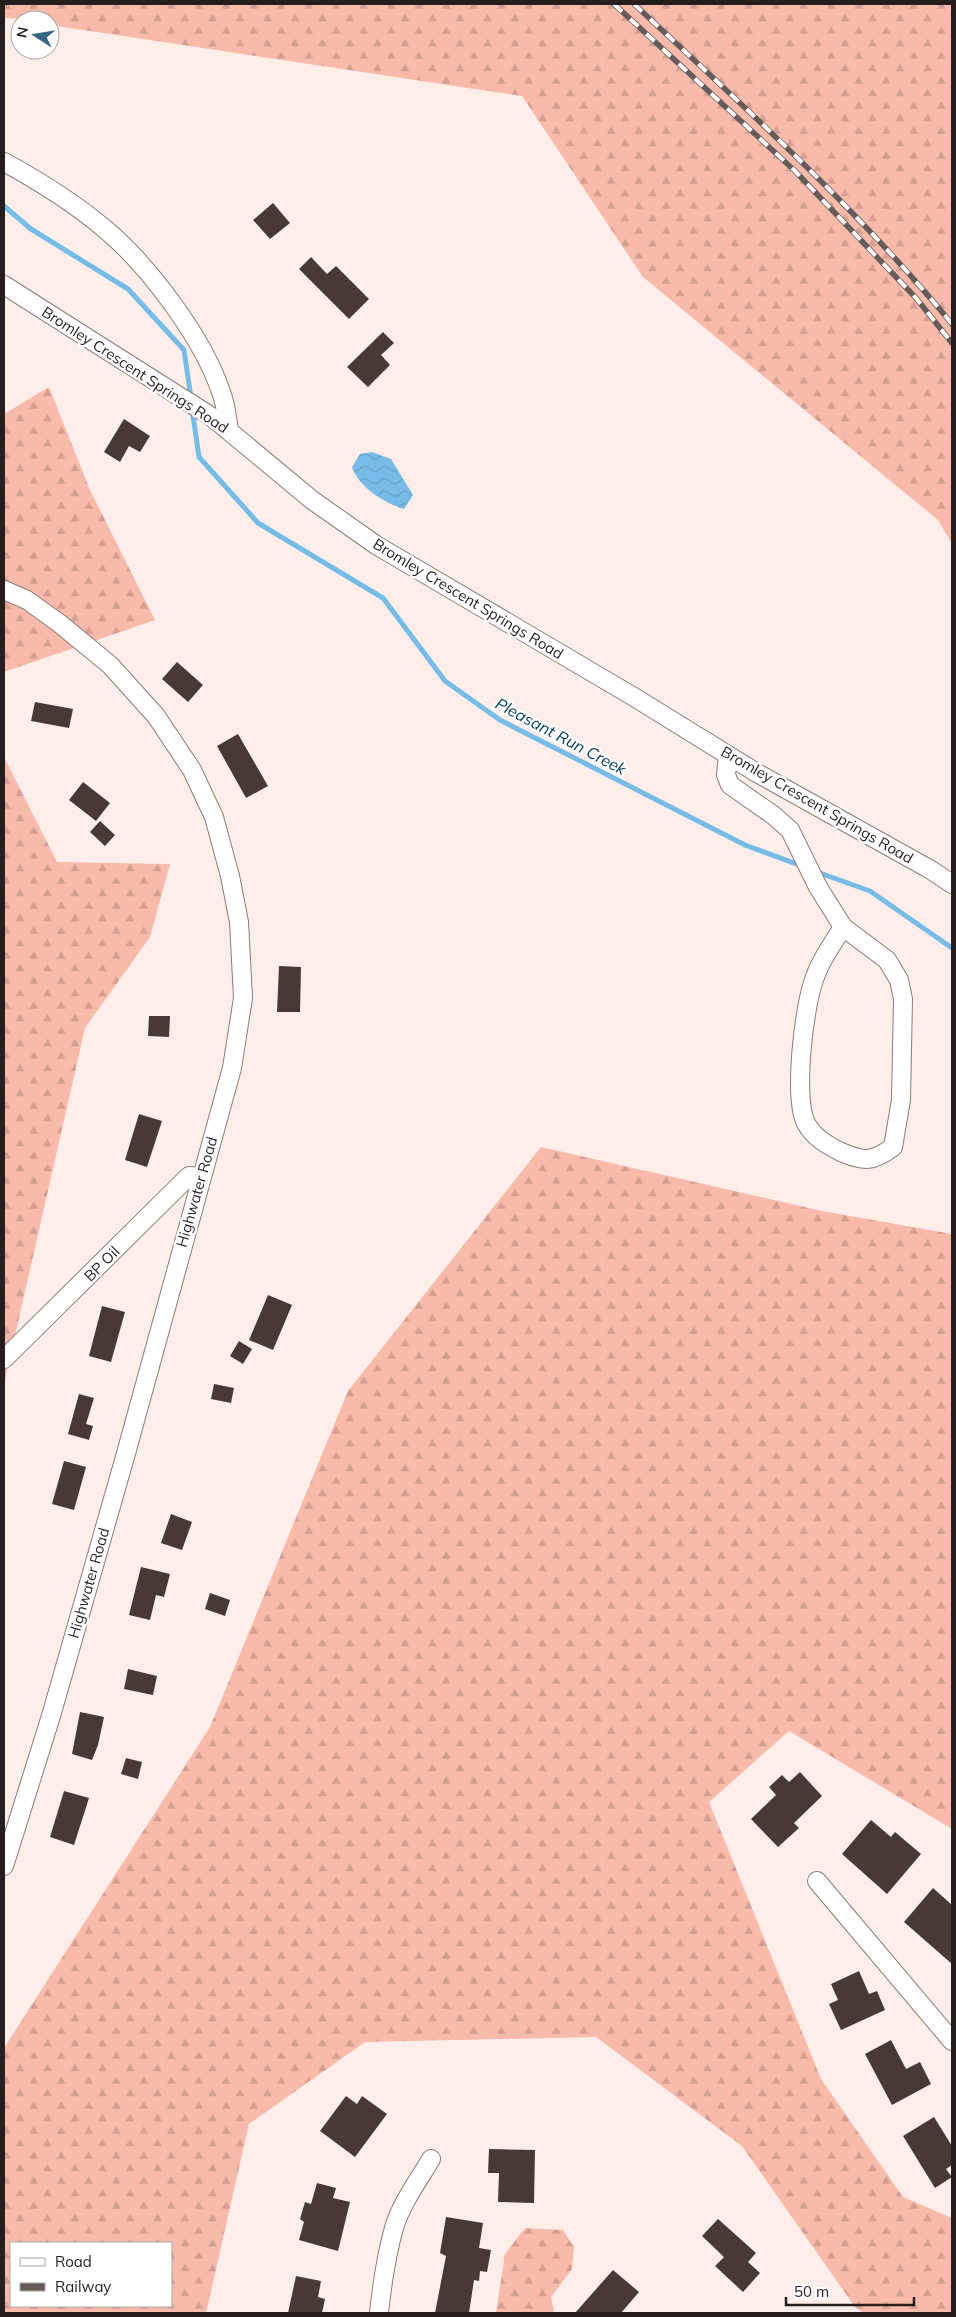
<svg xmlns="http://www.w3.org/2000/svg" width="956" height="2317" font-family="Mulish,sans-serif">
<style>
.forest{fill:url(#forest-firs);fill-rule:evenodd}
.water{fill:url(#water-waves)}
.lines{fill:none;stroke-linecap:round;stroke-linejoin:round}
.stream{stroke:#77bce6;stroke-width:5}
.building{fill:#473936}
.minor-casing{stroke:#8b7b77;stroke-width:20}
.minor{stroke:#fff;stroke-width:18}
.rail-casing{stroke:#655b59;stroke-width:5.5}
.rail{stroke:#fff;stroke-width:4;stroke-dasharray:11;stroke-linecap:butt}
.labels{text-anchor:middle;stroke-width:5;stroke-linejoin:round;paint-order:stroke}
.street-label{font-size:15px;fill:#251e1c;stroke:#fff}
.water-label{font-size:16px;font-style:italic;fill:#003c58;stroke:#fff}
</style>
<defs>
<pattern id="forest-firs" width="22" height="20" patternUnits="userSpaceOnUse" patternTransform="scale(1.25)"><rect width="22" height="20" fill="#f8baaa"/><path d="M5 1l3.5 6h-7zM16 11l3.5 6h-7z" fill="#d49f92"/></pattern>
<pattern id="water-waves" width="16" height="10" patternUnits="userSpaceOnUse" patternTransform="scale(1.25)"><rect width="16" height="10" fill="#77bce6"/><path d="M0 5q4-4 8 0t8 0" fill="none" stroke="#67a1c5"/></pattern>
</defs>
<rect width="100%" height="100%" fill="#fdeeea"/>
<path class="forest" d="M4 4H952V544L938 520 643 277 522 96 50 25V20L4 18Z
M49 387 90 490 155 620 4 672V414Z
M4 757 57 862 170 864 150 937 85 1028 4 1384Z
M541 1147 822 1211 952 1234V1829L789 1731 709 1802 821 2079 903 2197 952 2218V2313H864L855 2307 742 2146 596 2037 365 2042 249 2124 206 2313H4V2048L210 1727 348 1391ZM171 2243V2306H11V2243Z
M525 2228 563 2230 574 2247 572 2269 551 2297 554 2313H496L505 2254Z"/>
<path class="water" d="M372 452 391 459 413 495 404 509C386 504 358 487 352 467L360 454Z"/>
<g class="lines">
<path class="stream" d="M4 206 31 229 128 289 184 350 191 398
M192 409 199 457 258 523 383 598 445 681 500 720 745 845 802 866
M817 872 870 891 952 948"/>
</g>
<path class="building" d="M273 203 290 223 270 239 253 220Z
M311 257 327 274 336 266 369 299 349 319 299 269Z
M383 332 394 343 381 355 390 365 368 387 347 367Z
M124 419 150 436 140 452 129 446 120 462 104 452Z
M177 662 203 685 188 702 162 679Z
M35 702 73 709 69 728 31 721Z
M238 734 268 786 246 798 217 746Z
M83 782 110 803 96 821 69 800Z
M100 821 115 835 105 846 90 832Z
M279 966 301 967 300 1012H277Z
M149 1016H170L169 1037 148 1036Z
M139 1114 162 1121 147 1167 125 1160Z
M268 1295 292 1305 273 1350 249 1340Z
M102 1306 125 1312 111 1362 89 1356Z
M239 1341 252 1349 243 1364 230 1356Z
M214 1384 234 1388 231 1403 211 1399Z
M79 1394 94 1398 86 1424 93 1426 89 1440 68 1434Z
M64 1461 86 1467 74 1510 52 1504Z
M171 1514 192 1522 182 1550 161 1543Z
M141 1567 170 1574 164 1597 156 1595 150 1620 129 1615Z
M210 1593 230 1600 225 1616 205 1609Z
M128 1669 157 1676 153 1695 124 1689Z
M80 1712 104 1717 98 1745 92 1760 72 1754Z
M126 1758 142 1762 138 1779 121 1774Z
M800 1772 822 1796 794 1823 799 1828 778 1847 751 1819 776 1795 769 1787 782 1775 789 1782Z
M64 1791 89 1798 74 1845 50 1837Z
M871 1820 891 1837 895 1832 921 1854 887 1894 842 1854Z
M933 1888 952 1905V1964L904 1922Z
M859 1971 869 1994 877 1991 885 2010 841 2030 829 2004 838 2000 831 1984Z
M891 2040 906 2069 920 2062 931 2084 892 2105 865 2054Z
M346 2096 357 2104 362 2096 387 2114 355 2157 320 2131Z
M934 2117 952 2146V2165L946 2169 952 2177 935 2188 903 2136Z
M489 2149 535 2150 534 2203 498 2202 499 2173H488Z
M317 2183 336 2188 333 2198 350 2202 338 2251 299 2240 304 2222 300 2219 305 2202 311 2204Z
M446 2217 483 2223 479 2248 491 2250 487 2272 480 2271 479 2281 474 2280 469 2313H435L446 2256 440 2253Z
M718 2219 756 2253 748 2262 760 2273 743 2292 715 2266 724 2257 702 2236Z
M613 2270 639 2292 621 2313H575Z
M296 2276 321 2281 318 2297 325 2299 322 2313H288Z"/>
<g class="lines">
<g class="minor-casing">
<path id="minor" d="M4 162C39 181 74 203 105 229 149 266 203 338 221 392 226 404 227 418 229 430
M4 285 212 417 312 500 376 545 634 697 757 773 931 870 952 884
M4 590 27 600 59 623 110 665 156 716 192 770 214 817 230 876 239 922 243 998 232 1068 125 1457 51 1716 4 1866
M728 755 726 775 730 785 773 815 790 830 818 887 843 927
M843 927 887 960 899 980 903 999 901 1100 893 1147C873 1162 864 1162 841 1152 827 1145 813 1137 806 1123 793 1098 804 1004 815 977 821 959 833 943 843 927Z
M4 1359 189 1176 202 1177
M817 1881 952 2041
M379 2313C382 2285 386 2256 394 2228 401 2204 418 2181 431 2159"/>
</g>
<use href="#minor" class="minor"/>
<g class="rail-casing">
<path id="rail" d="M614 4 794 170 916 298 952 343
M634 4C744 107 856 207 952 324"/>
</g>
<use href="#rail" class="rail"/>
</g>
<g class="labels">
<g class="street-label">
<text transform="translate(135 370) rotate(33)" y="5">Bromley Crescent Springs Road</text>
<text transform="translate(468 599) rotate(31)" y="5">Bromley Crescent Springs Road</text>
<text transform="translate(817 805) rotate(30)" y="5">Bromley Crescent Springs Road</text>
<text transform="translate(197 1192) rotate(-74)" y="5">Highwater Road</text>
<text transform="translate(102 1264) rotate(-45)" y="5">BP Oil</text>
<text transform="translate(89 1583) rotate(-74)" y="5">Highwater Road</text>
</g>
<g class="water-label">
<text transform="translate(561 736) rotate(28)" y="6">Pleasant Run Creek</text>
</g>
</g>
<rect width="956" height="2317" fill="none" stroke="#251e1c" stroke-width="10"/>
<rect x="10" y="2242" width="162" height="65" fill="#ffffff" stroke="#a8a5a4"/>
<rect x="20" y="2258" width="25" height="8" fill="#ffffff" stroke="#a8a5a4"/>
<text x="55" y="2267" font-size="15" fill="#251e1c">Road</text>
<rect x="20" y="2283" width="25" height="8" fill="#655b59" stroke="#a8a5a4"/>
<text x="55" y="2292" font-size="15" fill="#251e1c">Railway</text>
<g transform="translate(35 35) rotate(282)"><circle r="24" fill="#ffffff" stroke="#a8a5a4"/>
<path d="M0-4L9 19L0 12L-9 19Z" fill="#356784"/>
<text y="-8" font-size="14" font-weight="bold" text-anchor="middle" fill="#251e1c">N</text>
</g>
<path d="M786 2297v8h128v-8" fill="none" stroke="#251e1c" stroke-width="2.5"/>
<text x="794" y="2297" font-size="15" fill="#251e1c" stroke="#ffffff" stroke-width="4" paint-order="stroke">50 m</text>
</svg>
